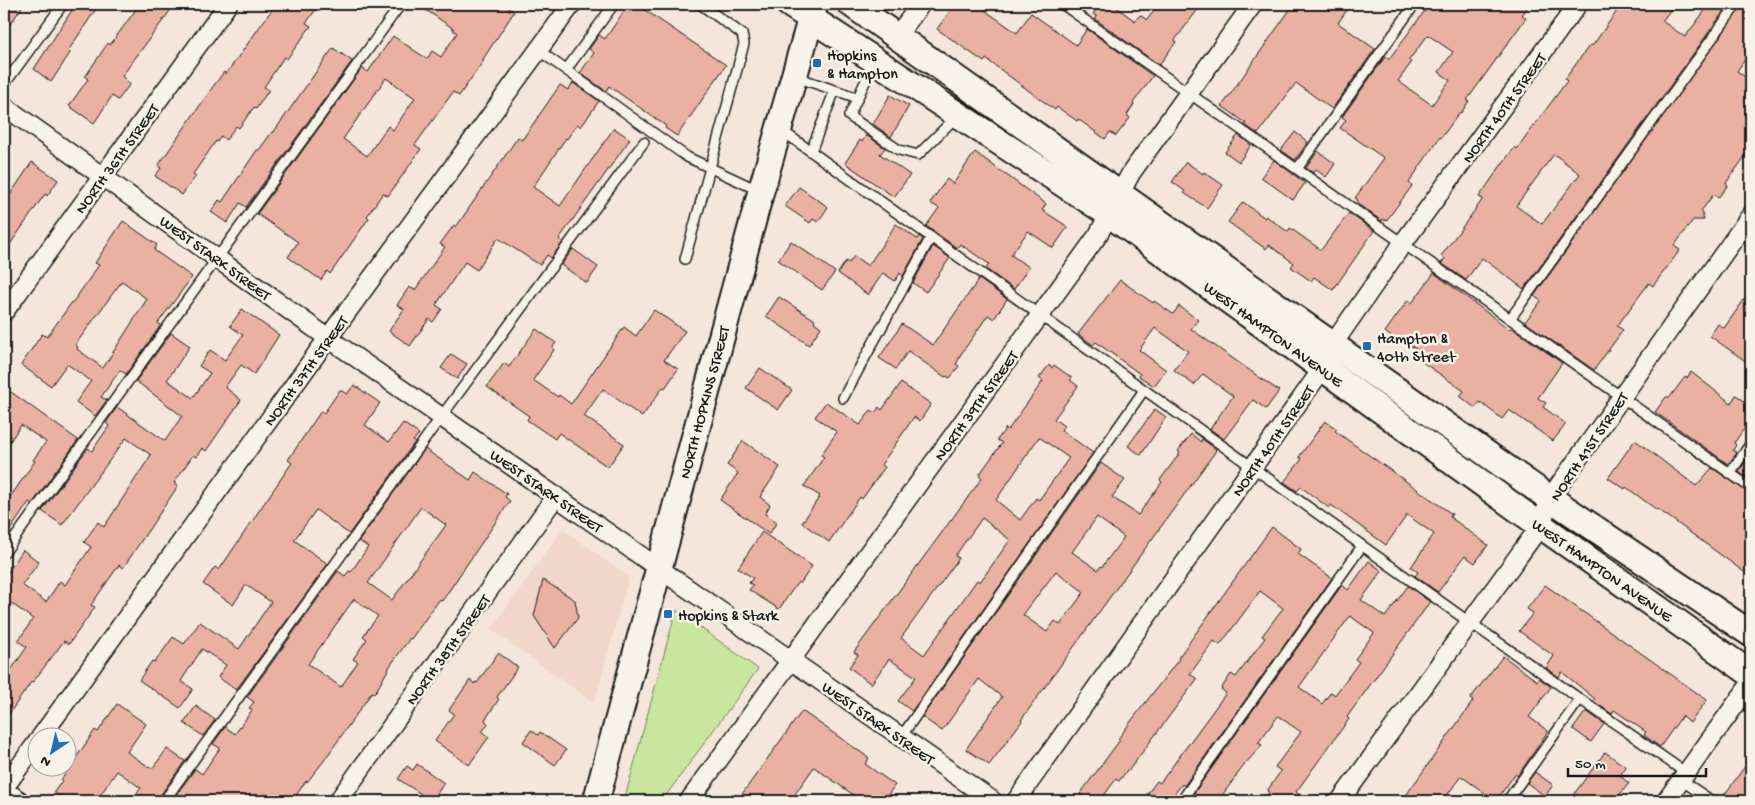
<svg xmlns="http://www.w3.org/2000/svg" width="1755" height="805" font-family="'Gochi Hand',sans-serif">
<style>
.built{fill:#f1d6ca}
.green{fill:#c8e69e;stroke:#72815d}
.building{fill:#eab1a3;stroke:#1c1c1c;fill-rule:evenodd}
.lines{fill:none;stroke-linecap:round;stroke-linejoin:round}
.service-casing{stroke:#1c1c1c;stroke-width:12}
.minor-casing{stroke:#1c1c1c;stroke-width:21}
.secondary-casing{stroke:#1c1c1c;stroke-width:29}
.service{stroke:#f7f3e8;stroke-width:9}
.minor{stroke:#f7f3e8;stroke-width:18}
.secondary{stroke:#f7f3e8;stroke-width:25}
.poi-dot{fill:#1f6fb2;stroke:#f7f3e8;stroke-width:2}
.labels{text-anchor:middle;stroke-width:5;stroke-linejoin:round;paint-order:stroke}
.poi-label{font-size:16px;fill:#1c1c1c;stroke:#f7f3e8;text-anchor:start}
.street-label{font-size:16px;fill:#1c1c1c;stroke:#f7f3e8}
</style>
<rect width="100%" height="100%" fill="#f4e6da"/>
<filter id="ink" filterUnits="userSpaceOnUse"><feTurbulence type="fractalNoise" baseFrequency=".02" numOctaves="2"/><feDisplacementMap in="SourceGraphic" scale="10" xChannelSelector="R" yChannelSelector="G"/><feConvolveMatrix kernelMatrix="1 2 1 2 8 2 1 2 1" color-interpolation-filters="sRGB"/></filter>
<g filter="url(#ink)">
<path class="built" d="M563 529 629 577 594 703 491 629Z"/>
<path class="green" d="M676 610 758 669 662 801H624Z"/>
<path class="building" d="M4 4H24L4 33Z
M76 4H88L96 9 68 51 70 53 51 82 34 69Z
M140 4H175L122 76 130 84 118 100 112 96 94 123 69 106 88 79 85 77 108 43 110 45Z
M276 4H320L306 23 311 26 287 59 284 57 264 87 269 90 256 109 254 107 239 128 236 126 226 140 221 136 217 142 216 141 193 174 196 176 182 195 155 176 161 168 158 166 212 88 224 72 226 74Z
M417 4H503L514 12 483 59 484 60 459 96 453 92 415 145 421 149 388 196 383 193 367 216 369 218 330 274 327 271 321 280 288 257 298 242 257 214 362 68 368 72 393 36 427 59 432 51 441 57 457 33 453 30 454 29ZM386 78 415 98 393 130 388 126 367 156 343 139Z
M629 4H636L726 65 677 136 665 128 666 126 609 86 606 91 580 73 594 53 589 49 599 35 605 39Z
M955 4H987L983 9 1017 33 1031 13 1076 45 1087 29 1153 76 1133 103 1134 104 1127 115 1130 118 1116 136 1110 132 1105 139 1078 119 1077 121 1057 107 1055 110 986 59 984 62 937 29Z
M1101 4H1112L1135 21 1140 15 1147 20 1159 4H1202L1175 40 1176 42 1159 65 1095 19 1097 17 1093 14Z
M1294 4H1351L1338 23 1375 49 1332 109 1296 83 1258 134 1245 125 1246 123 1222 106Z
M1430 4H1530L1522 15 1526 18 1467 100 1469 101 1461 113 1460 112 1441 138 1440 137 1418 169 1409 183 1412 186 1386 221 1383 219 1382 221 1356 203 1358 200 1355 198 1384 158 1340 128 1346 120 1342 117 1385 57 1389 59ZM1428 35 1453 52 1439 72 1450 80 1432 105 1398 81 1411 63 1409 60Z
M1622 4H1675L1662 21 1685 37 1710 4H1729L1524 289 1482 258 1466 280 1441 263 1445 259 1441 256 1483 199 1479 197 1502 164 1515 147 1517 149 1567 81 1565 79 1589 46 1593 45ZM1554 154 1580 174 1542 224 1516 206Z
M1743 4H1751V51L1737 71 1751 81V148L1726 183 1728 185 1718 198 1714 194 1701 211 1704 220H1693L1674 246 1680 250 1653 286 1649 283 1617 326 1623 330 1594 370 1525 322 1541 301 1534 296Z
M333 48 352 61 246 207 240 203 227 223 211 212 219 200 222 202 257 150H259L272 132 273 133Z
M573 83 599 101 581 127 577 124 567 139 566 138 533 187 560 206 614 128 630 139 559 239 563 242 551 258 547 255 540 265 498 238 477 270 465 262 436 305 442 309 433 322 429 319 410 346 389 331 404 309 397 305 409 287 415 290 445 247 440 244 454 225 456 227 518 137 522 140 560 85 568 90Z
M890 95 909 106 891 137 873 124Z
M1295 132 1308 142 1295 160 1281 150Z
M866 135 885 148 880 154 910 175 894 197 845 163 860 140 862 142Z
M1238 135 1251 145 1239 162 1225 152Z
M1318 151 1335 164 1326 177 1315 169 1313 173 1306 168Z
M975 152 1046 204 1042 210 1065 225 1067 228 1053 248 1028 231 1011 255 1029 267 1014 289 986 269 989 264 960 244 957 248 926 226 939 208 930 203 947 179 953 184Z
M1274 160 1305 183 1293 200 1261 177Z
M32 162 58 180 47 196 45 194 4 253V204Z
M1186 162 1203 174 1204 172 1223 185 1207 208 1184 193 1185 191 1172 182Z
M799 187 828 207 818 222 813 219 810 223 785 206Z
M1243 202 1265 218 1266 216 1288 232 1290 228 1321 250 1349 213 1374 231 1333 290 1314 277 1311 281 1291 267 1294 263 1269 245 1266 249 1228 222Z
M123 221 157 245 154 250 192 277 158 323 161 325 126 374 120 370 101 397 107 400 95 416 76 402 91 381 67 364 51 386 21 365 42 334 47 337 72 302H73L99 265 95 263ZM122 281 147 299 103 368 77 349 78 347 75 345Z
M896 224 917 239 919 236 923 239 903 276 900 273 895 281 883 273 868 295 838 273 846 261 849 263 854 256 868 266Z
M791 241 835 272 822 290 778 260Z
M933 246 950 258 926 292 913 283Z
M573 249 598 267 587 283 561 265Z
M1434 273 1509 329 1511 328 1518 332 1562 363 1538 398 1546 403 1543 407 1566 424 1553 441 1509 410 1502 419 1480 402 1475 408 1460 396 1464 391 1421 361 1425 355 1399 338 1397 341 1385 332 1408 300 1412 303Z
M979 279 1007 299 994 319 988 315 959 357H960L956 364 959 366 950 378 946 376 945 377 908 351 896 369 879 358 902 324 933 345Z
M1120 280 1153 303 1154 301 1173 314 1179 306 1198 320 1191 329 1279 391 1266 409 1253 400 1224 439 1210 429 1233 396 1203 374 1194 385 1174 370 1188 351 1155 328 1139 350 1166 370 1154 386 1139 376 1140 374 1096 342 1093 345 1078 334Z
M1751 290V365L1710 336 1718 324 1724 328Z
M779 297 815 320 814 322 821 327 809 345 766 316Z
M242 309 279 335 254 374 241 365 225 387 241 400 206 451 202 448 196 457 193 455 174 483 178 486 123 568 119 565 91 605 95 607 69 644 64 641 33 682 32 681 4 721V680L27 647 18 641 33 619 4 598V578L23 550 39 562 22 585 46 602 60 581 65 585 91 547 84 542 98 522 104 527 151 455 126 438 62 525 42 511 88 448 92 451 109 426 106 423 117 407 165 441 182 416 136 381 171 333 190 346 167 380 193 398 210 373 199 366 210 350 225 360 243 335 230 326Z
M654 310 685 331 664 360 678 369 665 388 663 387 642 417 603 389 584 416 624 444 608 467 559 433 555 439 527 420 529 416 487 387 504 363 509 367 536 329 556 343 552 348 554 350 533 380 558 397 559 395 571 404 624 327 636 336Z
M451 354 467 364 457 379 441 368Z
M1049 365 1052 368 1054 365 1072 378 1070 380 1078 386 1054 419 1064 426 1061 430 1093 453 912 711 898 701 916 677 889 659 871 684 849 667 858 655 854 652 982 478 979 475 1002 443 997 440 1006 428 1008 430 1043 381 1039 378ZM1039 437 1069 458 1039 500 1036 498 1020 520 996 500ZM982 518 1010 540 980 582 977 580 924 655 901 638 959 558 955 556Z
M760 368 792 390 778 410 746 388Z
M1691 372 1731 403 1736 395 1751 406V419L1734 443 1736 445 1733 450 1737 453 1728 464 1655 412 1666 397H1670L1685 377 1687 378Z
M901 383 931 404 920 421 914 417 881 465 885 467 862 499 860 497 829 542 802 523 820 496 804 486 824 457 821 455 837 432 815 417 826 402 860 425 871 410 875 413 879 407 882 410Z
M354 385 380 403 365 425 389 442 403 423 419 434 413 441 415 442 349 534 316 510 294 540 328 564 236 690 218 677 226 665 202 649 181 681 193 689 180 708 139 680 152 661 155 662 173 637 184 644 200 622 239 649 271 602 246 585 233 605 203 584 215 567 219 570 263 505 291 464 292 463 288 460 321 411 324 413 340 390 347 394Z
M4 387 78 440 32 504 29 502 4 539V506L35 461 33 460 46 442 21 425 4 450Z
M1155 409 1166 417 1141 455 1128 446Z
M1325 421 1337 429 1335 431 1452 514 1450 517 1488 545 1475 563 1465 556 1438 592 1415 576 1418 572 1411 567 1434 534 1407 515 1386 545 1331 505 1329 508 1301 487 1297 491 1284 482 1302 459 1299 457Z
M1191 434 1201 442 1202 439 1216 449 1215 452 1021 720 1022 721 989 765 966 749 1002 697 979 679 942 731 922 717 1101 463 1125 480 1112 497 1138 515 1162 482 1160 480 1180 453 1178 451ZM1097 517 1124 537 1102 567 1101 566 1098 570 1072 552ZM1056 571 1084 592 1060 625 1055 621 1047 632 1023 615Z
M1635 440 1696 486 1712 468 1751 494V577L1658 509 1657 510 1626 487 1625 489 1608 478Z
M743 441 780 467 760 497 770 505 765 514 777 522 769 534 720 500 738 473 727 465Z
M425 449 470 480 475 472 507 494 505 497 510 501 442 601 440 599 411 639 410 638 390 666 375 693 372 692 323 762 307 782 306 781 292 801H172L195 769 202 774 220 748 213 744 225 727 235 734 252 710 249 708 254 702 247 697 338 571 345 576 349 571 351 572 368 547 359 541ZM421 507 446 525 392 600 368 583ZM354 599 378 616 363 636 367 639 353 659 358 662 357 663 341 687 308 664Z
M1747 460 1751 463V481L1739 472Z
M1272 527 1301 549 1298 554 1332 578 1184 786 1182 784 1169 801H1142L1157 781 1160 783 1226 693 1221 689 1231 674 1236 677 1265 638 1262 636 1283 608 1260 591 1220 645 1214 641 1190 674 1197 679 1129 770 1128 769 1119 781 1116 779 1100 801H1090L1080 794 1120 740 1118 739 1132 720 1179 659 1178 658Z
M762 532 812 566 800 584 798 582 779 609 749 590 753 585 749 583 753 578 738 568Z
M1369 561 1382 571 1361 600 1385 617 1408 586 1430 602 1347 717 1349 719 1296 792 1308 801H1263L1269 792 1267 791 1281 771 1275 767 1301 732 1278 716 1258 743 1262 745 1245 764 1218 801H1205L1194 793 1342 585 1348 590ZM1350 616 1374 633 1355 659 1359 662 1335 695 1331 692 1322 704 1299 687Z
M543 580 575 600 578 618 555 648 534 616Z
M1545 585 1707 700 1690 723 1682 716 1660 747 1644 735 1646 732 1614 710 1612 714 1593 701 1595 699 1562 672 1559 677 1546 668 1554 656 1519 631 1533 613 1527 609Z
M498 653 518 667 497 697 499 699 485 720 488 724 482 732 489 737 469 765 435 741 454 714 449 710 470 680 474 684 475 682 477 683Z
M1503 656 1537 681 1539 678 1551 687 1529 717 1548 731 1525 765 1517 776 1515 774 1496 801 1461 776 1443 801H1402L1473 701 1470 699Z
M117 704 146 724 127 752 152 769 167 749 185 761 159 797 158 801H131L141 788 117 771 96 801H67L54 792 62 781 61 780 95 730 98 732Z
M196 706 215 720 203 736 184 723Z
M802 711 869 758 865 764 895 785 883 801H862L814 767 790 801H737Z
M1586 711 1604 724 1591 742 1573 729Z
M531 730 538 735 540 732 566 750 555 765 523 742Z
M1605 752 1626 767 1621 774 1622 775 1621 777 1629 783 1615 801H1569Z
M1751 758V790L1743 801H1720Z
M417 764 444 783 432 801 398 779 407 766 413 770Z
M1535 772 1553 785 1545 796 1527 783Z"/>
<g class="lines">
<g class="service-casing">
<path id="service" d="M1062 4 1751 488
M1075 13 1082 4
M538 50 687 157 760 191
M874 63 849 116 899 150 918 155 957 116
M566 70 614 4
M796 77 858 98
M4 85 63 4
M781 130 1455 612 1686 773
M811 151 835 90
M1297 169 1415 4
M685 259 744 44 742 34 700 4
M1510 319 1737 4
M843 398 931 237
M1730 473 1751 443
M4 553 401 4
M901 737 1144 390
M1681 780 1712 801
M164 801 441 417 644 142
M1181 801 1362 546
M1507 801 1580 699"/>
</g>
<g class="minor-casing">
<path id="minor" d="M897 36 921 4
M4 106 328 338 993 801
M4 312 228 4
M40 738 328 338 572 4
M4 788 38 741
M4 790 20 801
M338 801 556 496
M689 801 1098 235 1131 173 1253 4
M1016 801 1323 368 1333 344 1403 243 1578 4
M1340 801 1541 525 1550 498 1751 215
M1666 801 1751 683"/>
</g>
<g class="secondary-casing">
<path id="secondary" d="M789 4 1109 214 1523 513 1751 674
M851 4 1535 488 1751 634
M596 801 761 191 815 4"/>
</g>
<use href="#service" class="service"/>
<use href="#minor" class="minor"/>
<use href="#secondary" class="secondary"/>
</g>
</g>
<g class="poi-dot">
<rect x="812" y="58" width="10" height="10" rx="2.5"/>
<rect x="1362" y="341" width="10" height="10" rx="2.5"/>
<rect x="663" y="609" width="10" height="10" rx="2.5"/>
</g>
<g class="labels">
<g class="poi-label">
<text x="827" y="60">Hopkins<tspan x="827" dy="18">&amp; Hampton</tspan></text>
<text x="1377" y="343">Hampton &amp;<tspan x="1377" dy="18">40th Street</tspan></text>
<text x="678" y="620">Hopkins &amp; Stark</text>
</g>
<g class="street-label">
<text transform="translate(1503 107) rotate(-54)" y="6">NORTH 40TH STREET</text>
<text transform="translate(116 158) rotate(-54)" y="6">NORTH 36TH STREET</text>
<text transform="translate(216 257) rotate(36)" y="6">WEST STARK STREET</text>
<text transform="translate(1274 333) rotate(36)" y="6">WEST HAMPTON AVENUE</text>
<text transform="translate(305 370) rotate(-54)" y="6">NORTH 37TH STREET</text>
<text transform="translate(703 402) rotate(-75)" y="6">NORTH HOPKINS STREET</text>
<text transform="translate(975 405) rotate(-54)" y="6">NORTH 39TH STREET</text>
<text transform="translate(1272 440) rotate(-55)" y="6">NORTH 40TH STREET</text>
<text transform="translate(1588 446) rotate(-56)" y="6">NORTH 41ST STREET</text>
<text transform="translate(547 490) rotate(35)" y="6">WEST STARK STREET</text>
<text transform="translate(1603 569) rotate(35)" y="6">WEST HAMPTON AVENUE</text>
<text transform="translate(447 649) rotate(-54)" y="6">NORTH 38TH STREET</text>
<text transform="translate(879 722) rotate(35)" y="6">WEST STARK STREET</text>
</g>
</g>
<rect width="1755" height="805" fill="none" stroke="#f7f3e8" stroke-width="20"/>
<rect x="10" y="10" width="1735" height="785" fill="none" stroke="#1c1c1c" stroke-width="2" filter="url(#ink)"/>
<g transform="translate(52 752) rotate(215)"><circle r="24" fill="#f7f3e8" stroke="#9f9d96"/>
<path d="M0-4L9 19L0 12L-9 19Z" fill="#1f6fb2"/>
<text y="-8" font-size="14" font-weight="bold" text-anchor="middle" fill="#1c1c1c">N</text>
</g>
<path d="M1568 768v8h138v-8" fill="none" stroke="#1c1c1c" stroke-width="2.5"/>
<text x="1575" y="768" font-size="15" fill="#1c1c1c" stroke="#f7f3e8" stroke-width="4" paint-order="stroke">50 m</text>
</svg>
